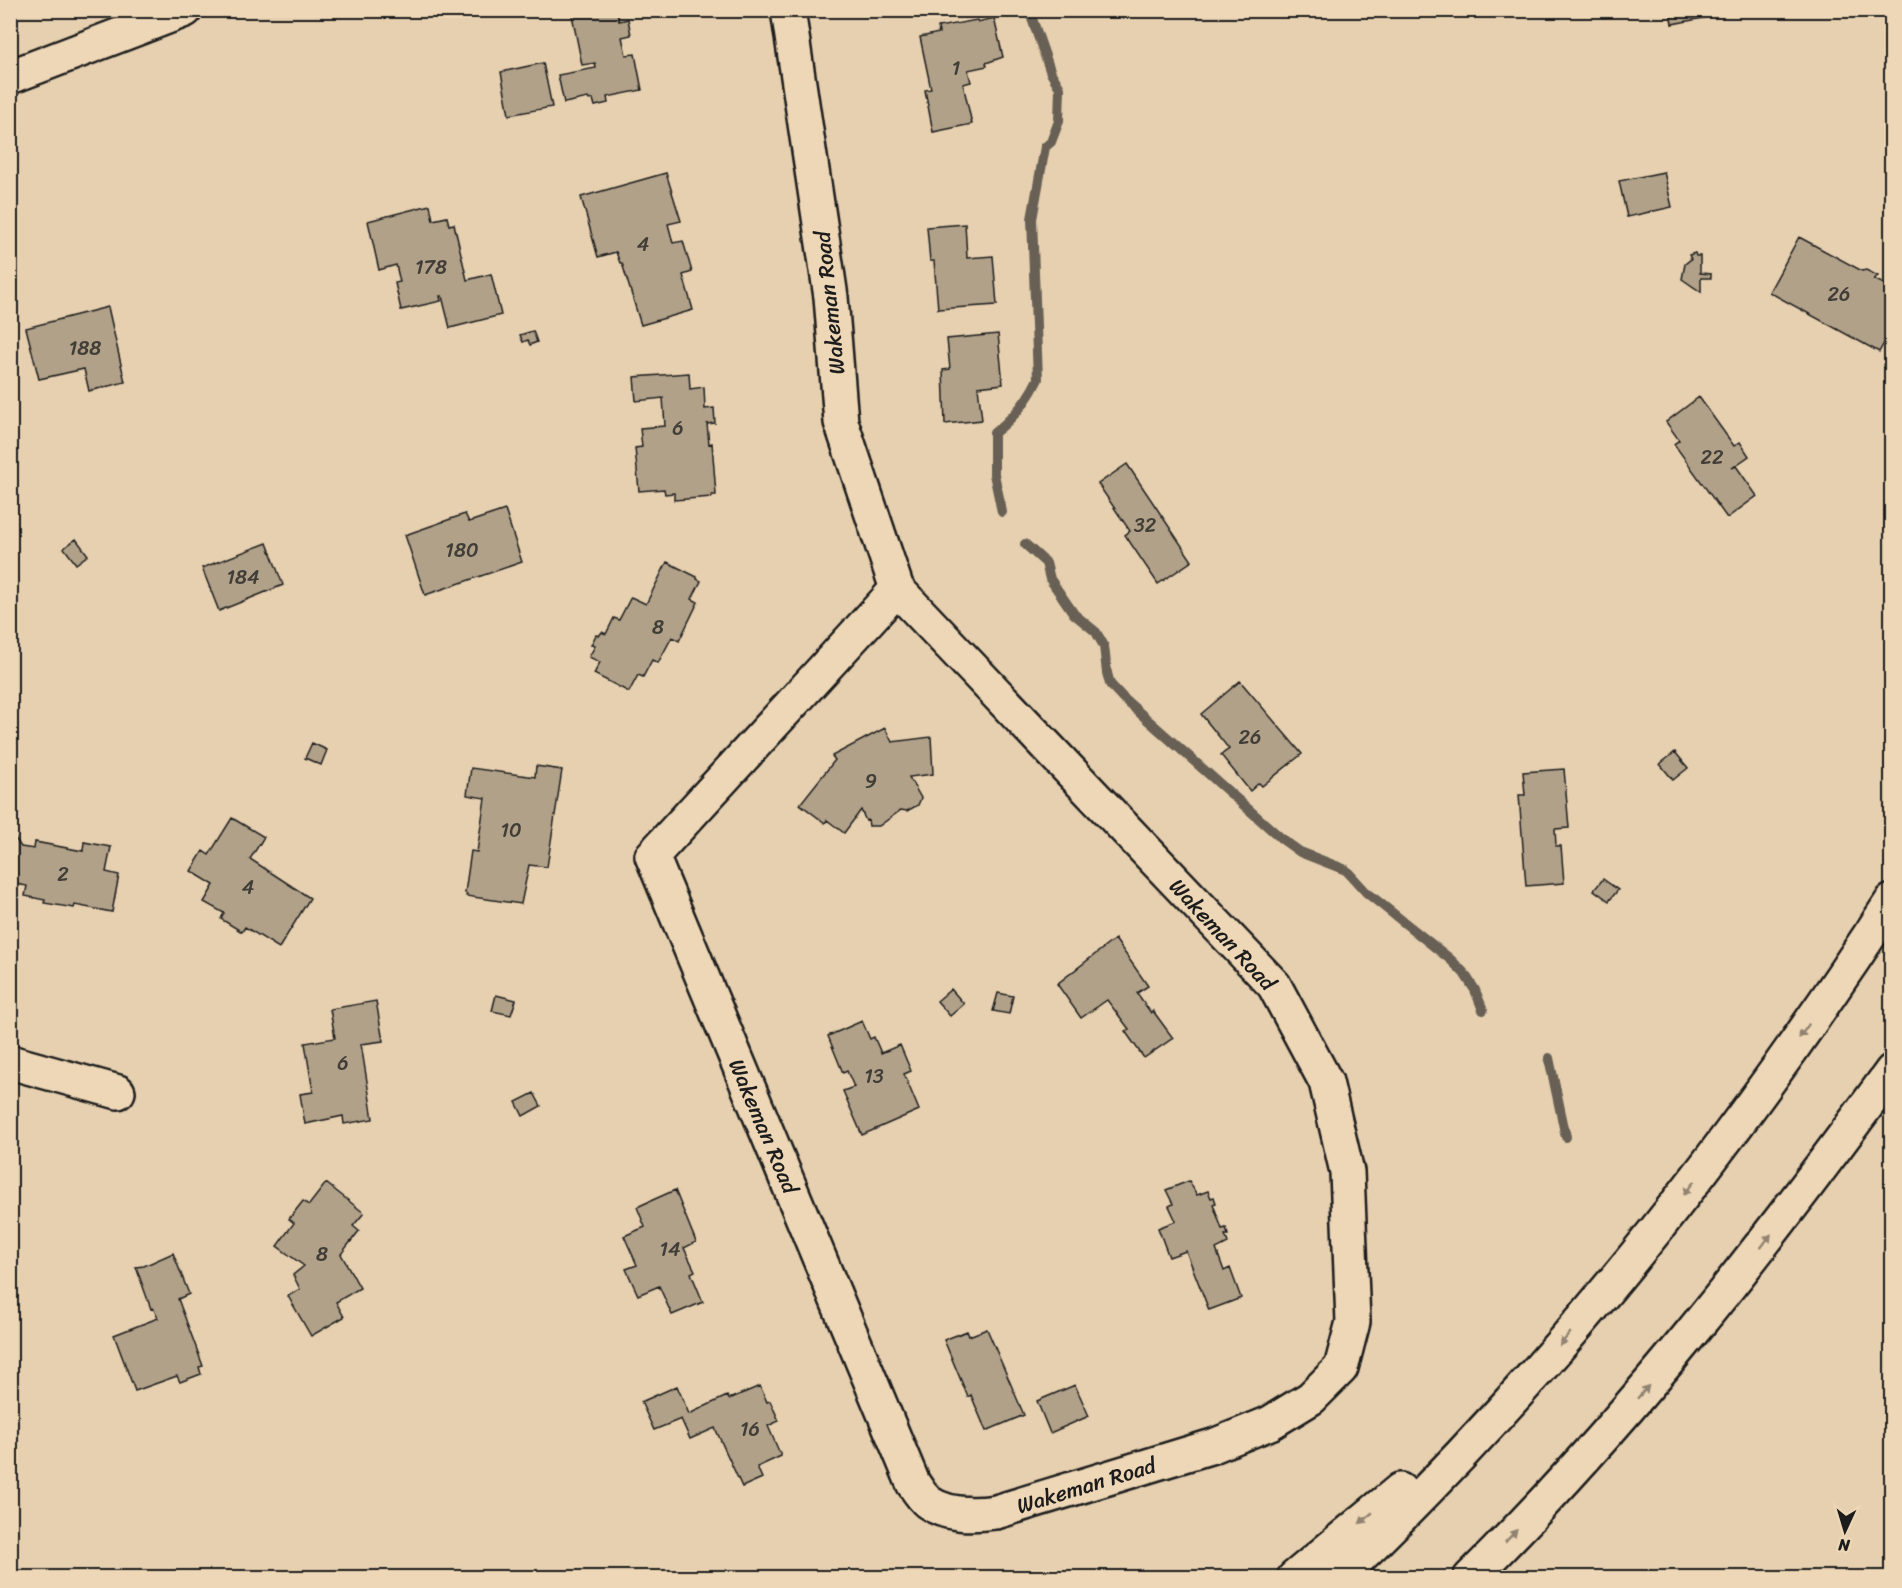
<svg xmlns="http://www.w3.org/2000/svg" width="1902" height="1588" font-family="Sriracha,sans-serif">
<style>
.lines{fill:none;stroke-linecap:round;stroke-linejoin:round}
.stream{stroke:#686054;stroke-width:10}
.building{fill:#b1a189;stroke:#1c1c1c;stroke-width:1.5}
.minor-casing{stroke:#1c1c1c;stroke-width:38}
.secondary-casing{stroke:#1c1c1c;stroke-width:38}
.motorway-casing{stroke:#1c1c1c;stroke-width:38}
.minor{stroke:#eed7b6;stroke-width:33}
.secondary{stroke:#eed7b6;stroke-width:33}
.motorway{stroke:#eed7b6;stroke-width:33}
.oneway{fill:#908371}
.labels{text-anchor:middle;stroke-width:5;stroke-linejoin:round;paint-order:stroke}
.number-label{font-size:20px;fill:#413d37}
.street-label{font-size:22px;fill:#1c1c1c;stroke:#eed7b6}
</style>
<rect width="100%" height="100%" fill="#e6d0b0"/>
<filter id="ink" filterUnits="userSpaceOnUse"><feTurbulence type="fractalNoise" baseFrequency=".0167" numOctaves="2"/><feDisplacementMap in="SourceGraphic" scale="12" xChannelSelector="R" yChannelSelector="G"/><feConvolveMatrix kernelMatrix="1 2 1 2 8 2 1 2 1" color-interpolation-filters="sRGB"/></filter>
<g filter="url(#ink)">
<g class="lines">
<path class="stream" d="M1002 512 994 474V433C1014 418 1027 402 1038 379L1032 219 1045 147 1051 142 1059 121 1060 88 1051 73 1029 10
M1025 544 1046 563 1050 579 1074 614 1096 632 1104 646 1107 673 1110 684 1123 698 1282 839 1300 852 1346 870 1366 892 1450 959 1464 973 1475 990 1483 1010
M1549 1058 1566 1137"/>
</g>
<path class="building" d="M571 10H617L619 21 628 19 631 35 622 37 626 55 635 54 642 90 607 97 608 103 595 106 593 99 589 100 588 98 564 103 558 75 596 68 595 63 582 65Z
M1670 10H1708L1709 17 1672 24Z
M994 18 1003 57 986 63 987 66 968 70 971 82 963 84 972 124 933 132 925 90 931 89 920 37 939 33 938 27 977 20 978 22Z
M543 63 552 107 509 115 501 72Z
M1664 172 1672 207 1627 217 1619 181Z
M666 173 681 221 668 224 673 243 683 241 692 272 683 275 693 310 641 325 622 263H620L616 252 598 257 581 197Z
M430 205 433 220 447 217 449 225 454 224 467 280 491 274 501 315 450 328 442 296H440L441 301 401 310 395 283 400 282 396 265 379 270 368 221Z
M965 224 967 258 993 256 997 305 938 309 934 261H930L927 227Z
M1799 237 1862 271 1866 270 1878 276 1874 279 1892 288V329L1879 352 1769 292Z
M1695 253 1696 256H1700V273L1711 274V278H1701V292L1682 279 1685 264 1691 259 1689 255Z
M108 307 125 382 89 391 84 369 39 379 26 328Z
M533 331 537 342 530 345 528 340 523 342 520 335Z
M998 334 1003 384 978 387 982 420 945 424 943 370 950 369 947 339Z
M689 373 690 389 704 387 705 409 714 408 715 423 707 424 709 444 712 443 716 495H712V497L674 500V493L665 494 664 489 639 491 635 448 642 447 640 428 665 426 663 398 636 401 634 377Z
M1699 397 1734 446 1740 442 1749 456 1732 468 1736 466 1757 496 1727 518 1674 444 1679 440 1666 422Z
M1127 464 1192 561 1158 584 1125 535 1130 531 1098 484Z
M505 510 522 562 425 595 405 535 465 514 469 522Z
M76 539 88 555 76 564 64 548Z
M267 543 283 585 219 611 202 568Z
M667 562 697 577V579L701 581 692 599 698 602 679 641 672 637 658 663 652 660 643 677 638 675 629 692 594 674 600 662 589 657 595 646 591 645 596 635 599 636 602 632 606 634 614 618 619 620 631 597 646 604Z
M1240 681 1302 754 1262 786 1259 783 1250 791 1221 755 1229 749 1201 714Z
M885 728 892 742 931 737 933 774 909 777 921 798 918 805 907 811 901 810 879 826H869L868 820 866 821 861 810 844 833 827 820 825 823 800 804 835 760 832 756Z
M312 743 327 750 321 765 305 758Z
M1675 752 1688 768 1673 780 1660 764Z
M536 766 562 770 547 867 529 865 521 904 466 896 467 894 465 893 471 851 477 852 485 798 467 795 471 768 535 777Z
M1564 769 1569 828 1555 829 1556 846H1561L1564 883 1526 886 1519 795H1525L1523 772Z
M232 818 264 837 250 859 310 898 279 948 245 927 242 932 221 919 224 913 204 902 214 885 191 871 203 851 209 855Z
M11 832 21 847 34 849 35 842 83 851 84 842 111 847 106 872 119 875 112 912 75 905 74 908 44 903 45 900 25 896 27 886 16 884 10 888Z
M1603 879 1618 890 1609 901 1594 890Z
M1115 939 1148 986 1137 993 1151 1013 1153 1011 1173 1038 1144 1058 1125 1031 1129 1029 1107 1000 1081 1018 1057 984Z
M951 989 964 1004 950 1016 937 1001Z
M998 993 1013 996 1009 1014 993 1011Z
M496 995 516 1000 511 1015 492 1011Z
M376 1001 383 1041 361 1044 373 1119 344 1124 343 1116 305 1124 300 1094 313 1092 305 1043 335 1038 330 1009Z
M862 1021 870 1039 874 1037 881 1053 900 1045 911 1071 904 1074 919 1110 862 1135 843 1091 854 1087 847 1071 843 1073 828 1036Z
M534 1093 541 1106 523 1116 516 1102Z
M1189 1181 1197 1195 1208 1191 1211 1198 1214 1197 1216 1203 1213 1204 1222 1229 1226 1228 1228 1235H1225L1228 1243 1216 1249 1224 1271 1230 1268 1241 1298 1209 1310 1186 1251 1169 1257 1158 1228 1176 1221 1169 1206 1173 1204 1166 1190Z
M326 1183 364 1213 353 1226 359 1231 341 1254 360 1288 336 1302 344 1317 311 1336 288 1296 300 1289 293 1275 304 1266 277 1246 294 1223 289 1219 303 1201 309 1205Z
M675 1190 696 1242 684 1248 695 1271 691 1273 703 1302 672 1315 659 1286 638 1295 626 1269 637 1265 624 1236 645 1227 637 1207Z
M173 1253 189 1294 178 1299 203 1366 199 1367 201 1374 180 1382 177 1376 135 1391 114 1335 158 1318 153 1308 151 1309 136 1267 144 1266Z
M987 1329 1024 1415 986 1431 971 1395 968 1397 944 1340 967 1331 969 1336Z
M1075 1385 1089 1416 1050 1433 1037 1401Z
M677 1386 689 1414 727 1396 729 1399 760 1386 767 1402 770 1401 779 1421 768 1426 781 1456 757 1467 762 1478 742 1487 715 1428 690 1439 681 1419 654 1430 641 1402Z"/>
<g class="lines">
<g class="minor-casing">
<path id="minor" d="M788 10 831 297 841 422 897 589
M897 589 1274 985 1326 1082 1347 1172 1353 1322 1341 1368 1311 1398 1270 1423 1213 1446 996 1512C973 1515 947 1516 928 1502 922 1497 917 1489 913 1483L652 856Z
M10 1062 118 1092"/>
</g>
<g class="secondary-casing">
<path id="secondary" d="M10 77 185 10"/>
</g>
<g class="motorway-casing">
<path id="motorway" d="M1294 1578 1400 1490
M1338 1578C1550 1377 1733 1146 1892 901
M1470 1578C1627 1423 1762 1249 1892 1071"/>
</g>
<use href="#minor" class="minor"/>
<use href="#secondary" class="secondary"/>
<use href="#motorway" class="motorway"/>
</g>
<defs><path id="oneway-solid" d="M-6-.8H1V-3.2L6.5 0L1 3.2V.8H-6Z" transform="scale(1.5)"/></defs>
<g class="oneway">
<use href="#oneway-solid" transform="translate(1804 1031) rotate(125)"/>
<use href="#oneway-solid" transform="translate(1689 1188) rotate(128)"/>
<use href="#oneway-solid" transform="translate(1766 1241) rotate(-53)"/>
<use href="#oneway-solid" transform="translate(1565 1339) rotate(130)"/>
<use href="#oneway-solid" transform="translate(1643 1392) rotate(-48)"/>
<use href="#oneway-solid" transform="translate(1366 1518) rotate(140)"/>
<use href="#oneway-solid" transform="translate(1511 1536) rotate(-47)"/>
</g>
</g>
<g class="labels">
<g class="number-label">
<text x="956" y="75">1</text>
<text x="643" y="251">4</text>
<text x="431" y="274">178</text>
<text x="1839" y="301">26</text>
<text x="85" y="355">188</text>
<text x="678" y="435">6</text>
<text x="1712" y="464">22</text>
<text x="1145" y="532">32</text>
<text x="462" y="557">180</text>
<text x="243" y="584">184</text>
<text x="658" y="634">8</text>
<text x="1250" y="744">26</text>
<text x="871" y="788">9</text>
<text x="511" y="837">10</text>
<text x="63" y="881">2</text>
<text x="248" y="894">4</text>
<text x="343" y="1070">6</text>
<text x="874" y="1083">13</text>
<text x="670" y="1256">14</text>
<text x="322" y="1261">8</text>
<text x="750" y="1436">16</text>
</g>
<g class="street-label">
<text transform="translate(829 303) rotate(-96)" y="8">Wakeman Road</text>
<text transform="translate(1223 934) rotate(47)" y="8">Wakeman Road</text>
<text transform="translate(764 1126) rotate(67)" y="8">Wakeman Road</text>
<text transform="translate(1086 1485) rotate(-17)" y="8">Wakeman Road</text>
</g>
</g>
<rect width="1902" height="1588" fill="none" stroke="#eed7b6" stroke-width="36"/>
<rect x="18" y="18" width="1866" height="1552" fill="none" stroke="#1c1c1c" stroke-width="2" filter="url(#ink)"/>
<g transform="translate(1845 1531) rotate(184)" stroke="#eed7b6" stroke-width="4.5" paint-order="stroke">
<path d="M0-4.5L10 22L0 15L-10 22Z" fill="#1c1c1c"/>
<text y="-9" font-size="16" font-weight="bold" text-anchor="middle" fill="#1c1c1c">N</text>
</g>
</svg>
